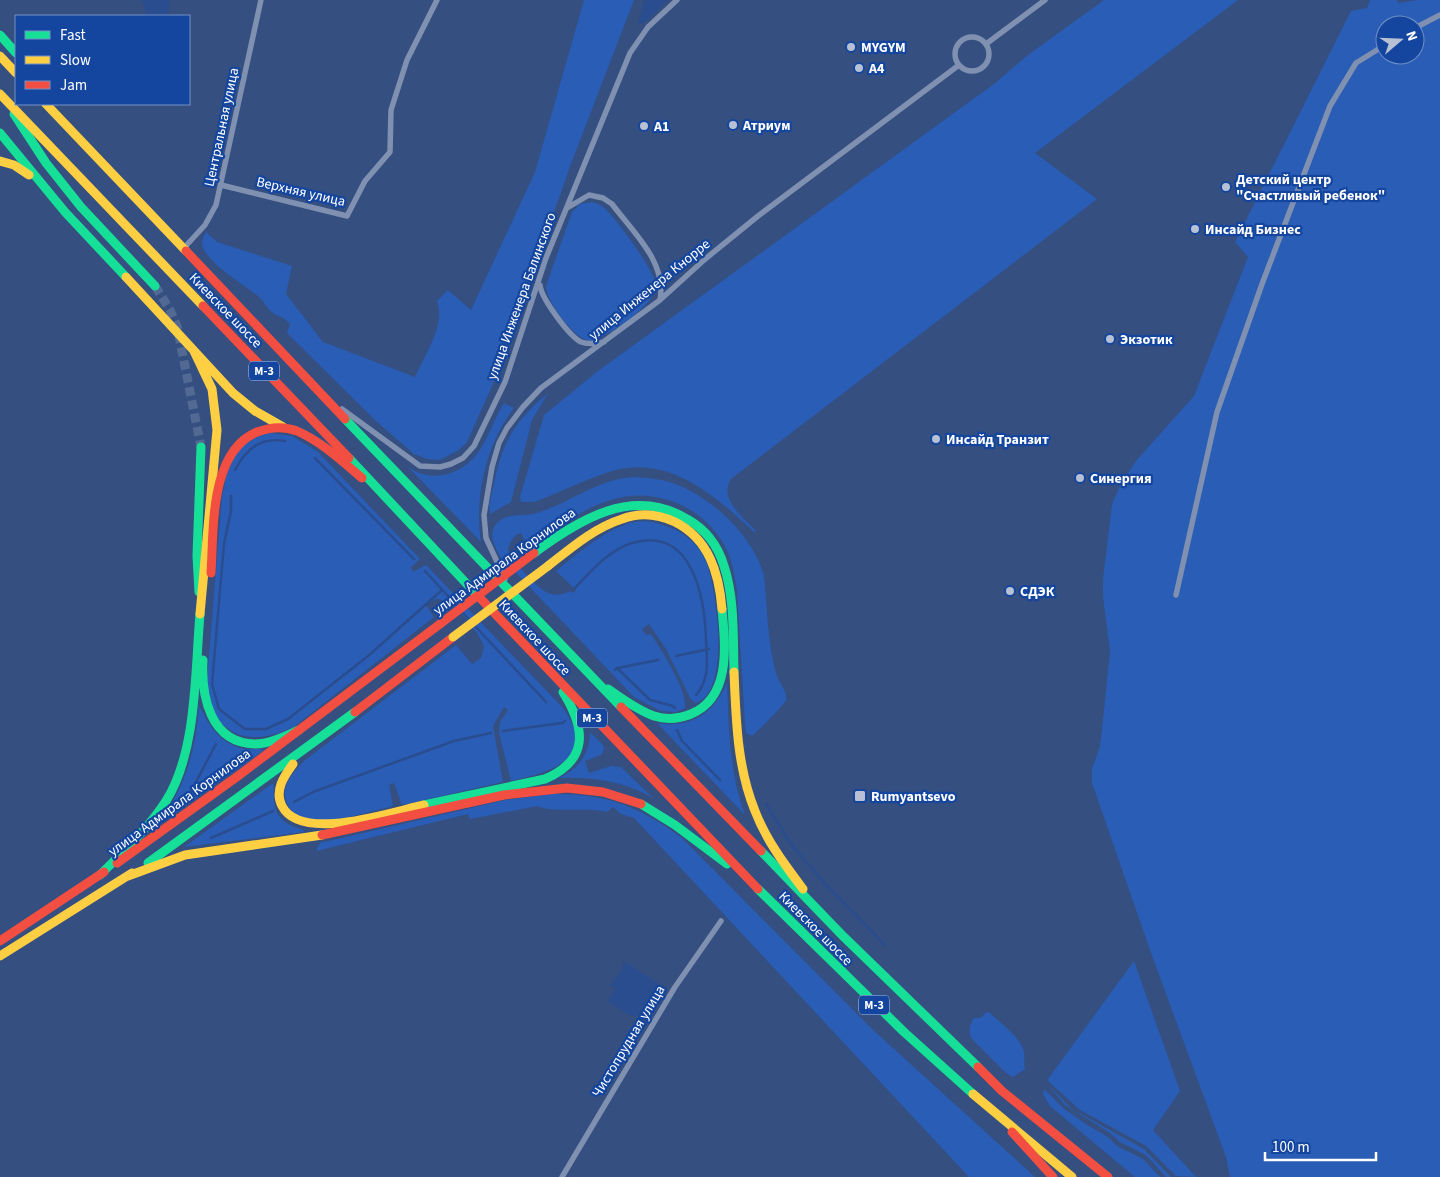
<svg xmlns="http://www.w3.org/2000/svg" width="1440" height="1177" font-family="'Source Sans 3',sans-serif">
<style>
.green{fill:#2a5db5;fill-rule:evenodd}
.water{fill:#2a4d8f}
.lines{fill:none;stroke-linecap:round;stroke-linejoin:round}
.stream{stroke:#2a4d8f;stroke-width:2.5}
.secondary-tunnel{stroke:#526993;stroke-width:9;stroke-dasharray:9 4.5;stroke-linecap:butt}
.street{stroke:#7f90b0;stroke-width:5.5}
.fast{stroke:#16e098;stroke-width:9}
.slow{stroke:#ffcf43;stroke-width:9}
.jam{stroke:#f24e42;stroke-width:9}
.slow-bridge{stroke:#ffcf43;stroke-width:9}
.jam-bridge{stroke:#f24e42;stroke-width:9}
.poi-dot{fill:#b8c1d3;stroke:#14469f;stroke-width:2}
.labels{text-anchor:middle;stroke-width:4.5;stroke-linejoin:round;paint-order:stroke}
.shield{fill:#14469f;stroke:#b8c8e2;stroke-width:1}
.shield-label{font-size:12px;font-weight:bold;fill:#fff}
.poi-label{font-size:14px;font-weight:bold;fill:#fff;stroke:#14469f;text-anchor:start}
.street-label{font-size:14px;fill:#fff;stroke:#14469f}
</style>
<rect width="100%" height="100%" fill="#344f80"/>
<path class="green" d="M584 0H634L571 164 493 384 467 442 459 450 440 460 427 459 414 454 377 422 287 333 290 324C283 316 282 318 274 314 268 310 264 301 258 296 246 286 202 260 202 243 202 239 205 235 206 232L217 242 292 266 286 294 323 342 415 377C425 354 446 325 437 301L448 290 471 310 535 172Z
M1104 0H1238L1035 153 1097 199 731 479C718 499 744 518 756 531L754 532C717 497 671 456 616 470 587 478 562 492 534 502H521L520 497 544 415 598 371 994 84 1028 55Z
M1370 0H1397L1399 3 1417 0H1440V1177H1230L1226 1157 1151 953 1092 783V769L1100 746 1103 720 1110 651 1103 597V579L1112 504 1121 484 1136 461 1194 396 1248 257 1235 242 1351 11 1367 8ZM1385 25H1415V55H1385Z
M592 202C596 203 599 204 602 206 614 215 655 271 656 285 656 305 606 339 588 341 573 336 546 302 546 286L572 212 580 204Z
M548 393 532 420 511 502 490 514C488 505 492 493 494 484 502 442 515 421 548 393Z
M504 403 514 408C486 444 474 498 481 542L408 467C430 483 460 476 477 454 488 439 494 419 504 403Z
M271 433 292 436 318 452 420 559 411 567 413 572 426 565 562 707C601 758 551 772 511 781L499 733 500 722 508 710 504 707 493 726 503 782 402 805 394 783 389 785 393 806C367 812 297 837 286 801 281 785 293 772 304 761L456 645 472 664 481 658 484 647C480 632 451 597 435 599L426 605 434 617 295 726C249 750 209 735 207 680L222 496 227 473 235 455 244 444 261 435Z
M635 477C648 478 661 479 673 483 713 498 752 535 764 575 767 605 768 648 777 676 780 685 787 690 786 700 786 703 755 734 752 736L746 733 745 724 737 590C734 574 732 557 723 543 702 506 654 487 614 499 582 508 555 529 528 547L521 533C513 535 510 542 508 549 510 559 540 592 551 594 558 596 564 594 570 591L573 593 576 590 556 571C578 553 602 532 629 523 641 520 652 521 663 525 680 530 696 541 704 557 717 582 732 695 695 703L690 698 666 649 649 624 642 629 646 635 651 634C661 649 688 691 685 708L676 712 661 711 634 697 504 560H502C496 548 487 536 496 524 505 513 520 516 533 514 568 505 597 478 635 477Z
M727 682C729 728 729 772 745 815L657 723C690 729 715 713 727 682Z
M199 705C209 726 220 744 245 749 251 750 259 748 264 750L154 829C184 792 196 752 199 705Z
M590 732 603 745 604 750 601 755 585 761 589 773 611 766 621 767 654 799C626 781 591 777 558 778 578 770 590 754 590 732Z
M273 783C276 800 269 815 292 826 297 828 303 829 305 832L184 847Z
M553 794C606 793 640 807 682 838L872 1029 1035 1177H969L634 818 621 814 613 807 607 812C590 807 549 813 538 806L470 819 468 814 316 851 320 843 505 800Z
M1134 961 1180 1091 1153 1130 1196 1177 1176 1176 1146 1146 1080 1110 1049 1082 1048 1079Z
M989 1012C1000 1023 1018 1035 1023 1049 1026 1056 1023 1062 1025 1069L1013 1077 1006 1073 971 1038C969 1030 969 1025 974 1018H981L985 1013Z
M1047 1084 1072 1109 1144 1149 1171 1177H1166L1146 1155 1120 1142 1110 1133 1065 1105Z
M1044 1089 1063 1108 1089 1126 1108 1137 1117 1146 1143 1159 1160 1177H1135L1050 1106 1043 1094Z"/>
<path class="water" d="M142 0H170L168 16H147Z
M645 0H668L644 23 638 24Z
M624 961 659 984 662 991 643 1013 632 1017 607 1001 616 989 610 985 622 969Z"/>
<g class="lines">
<path class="stream" d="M315 458 414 559
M235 470C246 449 260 437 285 441
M231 496V511L224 544 212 684 219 709 245 729H266L288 719 368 656 442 590
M425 571 458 607
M575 588C591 571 609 550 632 543 693 525 705 599 706 641 707 661 710 679 696 695
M461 611 546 702
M676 656 709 649
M618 668 658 660
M615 670 617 668 650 700 673 706 675 708
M677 730 682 741 720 780
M503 731 562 723 565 721
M188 797 216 744
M294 802 313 792 454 741 491 733
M766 804 790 843 828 887 885 945
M211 838 273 811"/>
<path class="secondary-tunnel" d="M155 286 170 310 177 326 201 447"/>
<path class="street" d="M1415 28 1440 15
M955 54a17 17 0 1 1 34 0a17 17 0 1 1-34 0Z
M986 44 1045 0
M221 185 347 216 365 181 390 152 391 110 407 60 437 0
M567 208 589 195 603 198 612 204C633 232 667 262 660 300
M183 249 205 225 216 205 261 0
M540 285C541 298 569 336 581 342 589 345 597 343 604 342
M342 409 420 466 440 467 451 464 463 458 474 446 505 382 546 258 630 53 648 27 677 0
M505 579 486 538 484 515 492 467 499 443 507 428 523 407 541 388 660 300 704 260 758 216 959 65
M1176 595 1217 412 1262 284 1330 106 1356 63 1385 45
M562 1177 675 987 721 921"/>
<path class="fast" d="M0 35 16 53
M14 114 46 163 81 207 155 286
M0 133 65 212 126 277
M345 419 621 707
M349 458 480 598
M534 553C579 520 632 486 687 519 705 529 718 546 724 566 735 599 733 638 734 672
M199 592 197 556 201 447
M203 660C201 696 210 743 255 744 270 744 285 736 299 730
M608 689C623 699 637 710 654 716 667 720 679 719 691 714 732 697 725 644 722 609
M641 804 675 825 727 864
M424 805 545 779C589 760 586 729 563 692
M761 851 844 937 978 1067
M148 863 355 712
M100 875C123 852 148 829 166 801 197 752 195 671 200 614
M758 889 904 1032 973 1094"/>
<path class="slow" d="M0 56 16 73
M0 94 203 306
M46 104 186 251
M0 161 14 165 29 175
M126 277 233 393 255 411 283 427
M194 351 212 389 217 430 200 614
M548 566C571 548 594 528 622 519 640 512 658 514 675 522 709 539 719 573 722 609
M734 672C736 719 737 767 755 811 766 840 785 865 803 889
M293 764C284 776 274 791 282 806 301 843 391 812 424 805
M128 876 185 855 322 835
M0 956 132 873
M973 1094 1072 1177"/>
<path class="jam" d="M186 251 345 419
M203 306 349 458
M211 573C214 530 209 452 257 432 270 427 284 426 297 431 322 442 342 461 362 478
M480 598 758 889
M621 707 761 851
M355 712 453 637
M322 835 504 795 567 788 603 792 641 804
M117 863 238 776 440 624
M0 941 104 872
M978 1067 1002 1091 1108 1177
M1012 1132 1053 1177"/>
<path class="slow-bridge" d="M453 637 548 566"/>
<path class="jam-bridge" d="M440 624 534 553"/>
</g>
<g class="poi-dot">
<circle cx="851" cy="47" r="5"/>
<circle cx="859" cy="68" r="5"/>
<circle cx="733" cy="125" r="5"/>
<circle cx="644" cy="126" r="5"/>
<circle cx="1226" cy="187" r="5"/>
<circle cx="1195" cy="229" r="5"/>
<circle cx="1110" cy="339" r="5"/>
<circle cx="936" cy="439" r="5"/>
<circle cx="1080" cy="478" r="5"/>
<circle cx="1010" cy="591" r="5"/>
<rect x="854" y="790" width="12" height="12" rx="2.5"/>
</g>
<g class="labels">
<g class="shield">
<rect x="249" y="361.5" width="30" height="19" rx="4"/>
<rect x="577" y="708.5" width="30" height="19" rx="4"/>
<rect x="859" y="995.5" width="30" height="19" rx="4"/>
</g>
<g class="shield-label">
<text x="264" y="375">М-3</text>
<text x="592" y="722">М-3</text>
<text x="874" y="1009">М-3</text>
</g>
<g class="poi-label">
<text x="861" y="52">MYGYM</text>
<text x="869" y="73">А4</text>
<text x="743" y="130">Атриум</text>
<text x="654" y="131">А1</text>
<text x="1236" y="184">Детский центр<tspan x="1236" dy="16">"Счастливый ребенок"</tspan></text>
<text x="1205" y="234">Инсайд Бизнес</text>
<text x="1120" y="344">Экзотик</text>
<text x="946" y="444">Инсайд Транзит</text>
<text x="1090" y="483">Синергия</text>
<text x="1020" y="596">СДЭК</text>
<text x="871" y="801">Rumyantsevo</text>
</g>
<g class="street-label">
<text transform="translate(221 127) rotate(-78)" y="5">Центральная улица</text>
<text transform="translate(301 191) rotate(13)" y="5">Верхняя улица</text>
<text transform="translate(649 289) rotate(-39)" y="5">улица Инженера Кнорре</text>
<text transform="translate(521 296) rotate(-70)" y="5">улица Инженера Балинского</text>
<text transform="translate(226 310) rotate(46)" y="5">Киевское шоссе</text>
<text transform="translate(504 561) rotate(-36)" y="5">улица Адмирала Корнилова</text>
<text transform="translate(535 637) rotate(47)" y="5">Киевское шоссе</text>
<text transform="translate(179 802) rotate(-36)" y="5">улица Адмирала Корнилова</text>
<text transform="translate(816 928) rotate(45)" y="5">Киевское шоссе</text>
<text transform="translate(628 1041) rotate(-59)" y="5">Чистопрудная улица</text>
</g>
</g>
<rect x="15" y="15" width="175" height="90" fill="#14469f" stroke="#7290c5"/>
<rect x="25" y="31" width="25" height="8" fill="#16e098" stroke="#7290c5"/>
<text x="60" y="40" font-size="15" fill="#ffffff">Fast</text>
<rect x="25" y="56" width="25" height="8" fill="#ffcf43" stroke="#7290c5"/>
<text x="60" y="65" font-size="15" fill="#ffffff">Slow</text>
<rect x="25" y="81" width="25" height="8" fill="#f24e42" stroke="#7290c5"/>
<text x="60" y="90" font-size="15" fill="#ffffff">Jam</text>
<g transform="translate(1400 40) rotate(71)"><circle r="24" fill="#14469f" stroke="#7290c5"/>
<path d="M0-4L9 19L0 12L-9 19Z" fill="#b8c1d3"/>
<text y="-8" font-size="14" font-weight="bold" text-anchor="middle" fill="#ffffff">N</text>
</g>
<path d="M1265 1152v8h111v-8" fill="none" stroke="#ffffff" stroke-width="2.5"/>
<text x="1272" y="1152" font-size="15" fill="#ffffff" stroke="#14469f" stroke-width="4" paint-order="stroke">100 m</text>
</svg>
